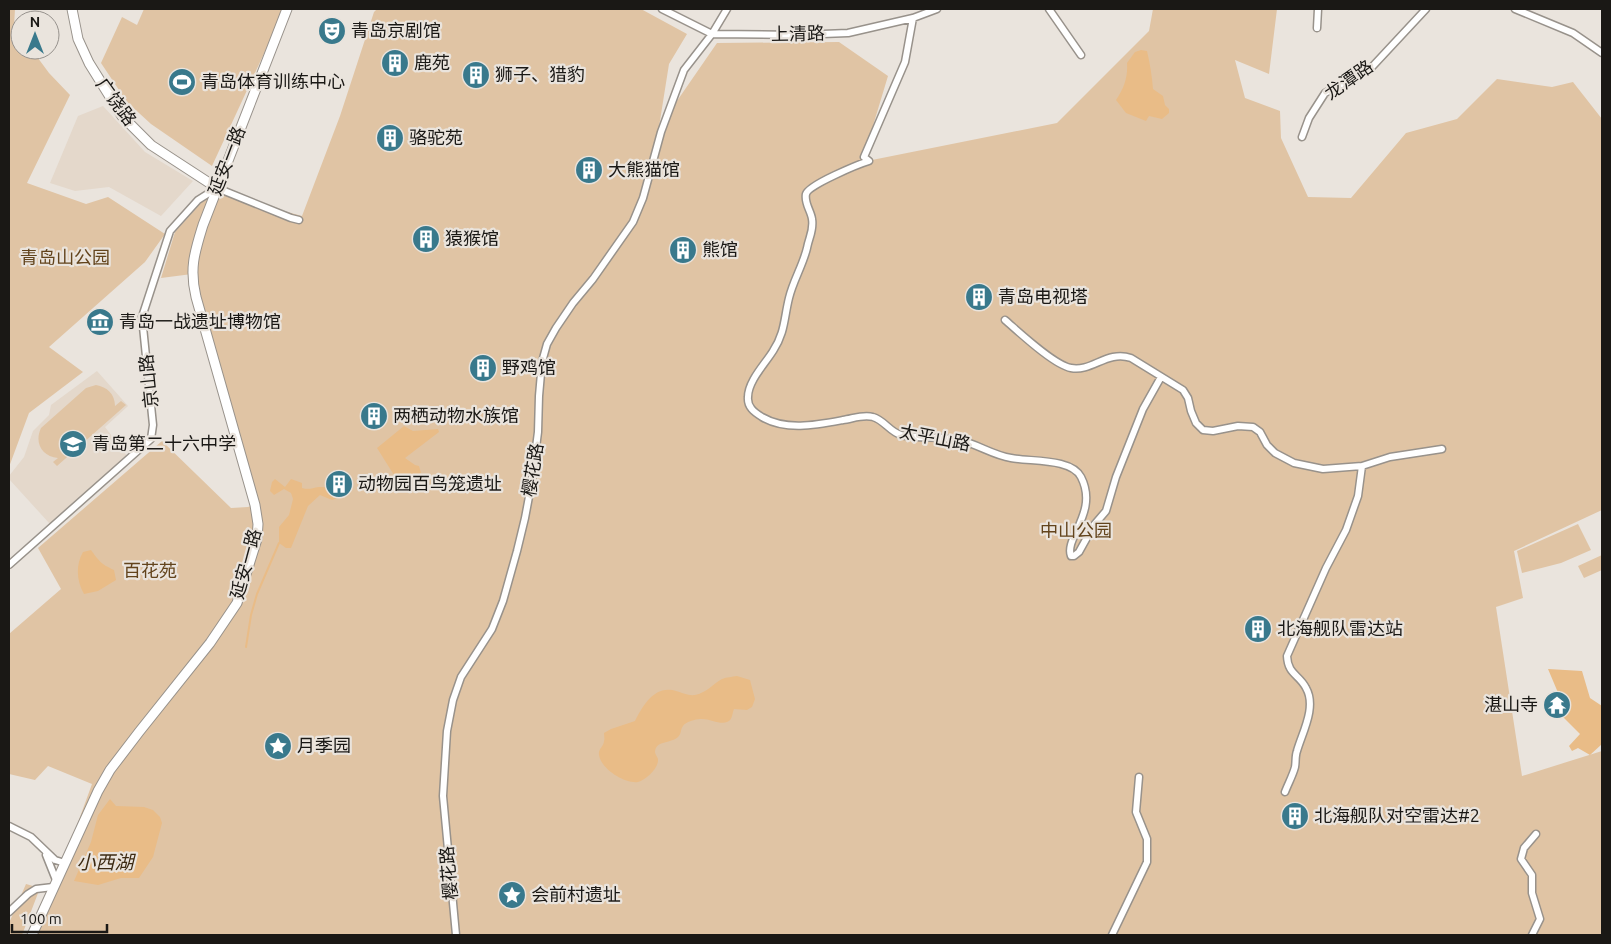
<svg xmlns="http://www.w3.org/2000/svg" width="1611" height="944" font-family="Ubuntu,'Noto Sans SC',sans-serif">
<style>
.built{fill:#e4d8cb}
.green{fill:#e0c4a4}
.water{fill:#e9bc87}
.lines{fill:none;stroke-linecap:round;stroke-linejoin:round}
.stream{stroke:#e9bc87;stroke-width:2}
.street-casing{stroke:#98928b;stroke-width:9}
.secondary-casing{stroke:#98928b;stroke-width:11}
.street{stroke:#fff;stroke-width:6}
.secondary{stroke:#fff;stroke-width:9}
.labels{text-anchor:middle;stroke-width:4.5;stroke-linejoin:round;paint-order:stroke}
.poi-label{font-size:18px;fill:#1a1815;stroke:#eae4dd;text-anchor:start}
.street-label{font-size:18px;fill:#1a1815;stroke:#eae4dd}
.park-label{font-size:18px;fill:#63441c;stroke:#eae4dd}
.water-label{font-size:19px;font-style:italic;fill:#3d2a12;stroke:#eae4dd}
</style>
<rect width="100%" height="100%" fill="#eae4dd"/>
<path class="built" d="M103 106 145 152 193 181 161 216 109 187 75 191 50 183 78 116Z
M97 371 128 406 105 427 127 456 50 524 9 479V476L24 457 33 431 49 415 51 405Z"/>
<path class="green" d="M9 9H15L14 26 20 34V50H32L49 73 70 95 27 183 86 204 108 197 165 234 145 262 49 347 83 372 29 413 9 467Z
M144 9H283L279 21 212 166 151 124 127 102 101 63 122 17 137 25Z
M377 9H641L687 34 669 64 659 127 717 43 839 42 888 76 862 162 1057 123 1149 31 1153 9H1277L1269 74 1235 60 1245 98 1280 111 1281 138 1308 197 1351 198 1406 133 1457 119 1497 79 1552 87 1573 82 1602 119V510L1514 551 1523 598 1496 607 1522 776 1602 751V935H37L92 784 48 766 35 780 9 774V634L61 589 38 548 162 441 231 508 248 507 253 505 192 274 161 278 175 232 202 202 219 193 302 216 340 116 374 12Z
M96 385C107 387 115 394 115 406L121 401 126 405 57 466 53 462 58 458C42 456 34 443 41 428L86 388Z
M1578 524 1591 550 1561 563 1522 573 1517 551Z
M1602 555V570L1584 578 1578 566Z
M26 884 40 888 22 935H9V923Z"/>
<path class="water" d="M1141 50 1147 51C1150 64 1152 76 1153 89L1163 96 1165 105 1169 109V113L1162 119 1149 116 1146 121 1126 113 1116 100C1124 88 1128 77 1127 63L1135 52Z
M404 426 413 431 438 429 439 432 405 458 415 465 419 466 421 473 399 483 377 448Z
M275 479 285 487 291 479 302 483V488C309 490 312 488 319 487 326 487 332 489 339 492L348 488 351 493 332 500 320 495 308 506 291 548H286L279 543V527L289 515 293 499 291 493 284 489 274 495 270 491 272 482Z
M91 550C99 561 101 564 114 570L116 580 98 591 84 594C77 582 75 566 83 552Z
M1548 669 1582 671 1590 698 1602 706V744L1590 755 1578 748 1572 751 1569 746 1580 734 1559 713V695Z
M737 676 750 680 755 699 752 707 747 710 734 709C732 713 733 720 727 722 720 725 709 718 700 719 696 719 685 722 683 726 680 730 682 733 678 737 670 744 656 740 655 752 655 754 658 758 658 759 659 768 646 780 638 782 625 784 601 769 599 755 598 749 604 746 604 741 605 739 604 736 604 733L611 729 635 721C642 707 653 687 672 690 679 691 687 696 695 695 706 693 713 684 722 679 727 677 732 677 737 676Z
M110 799 116 806 144 807 153 810 160 817 162 823 153 857 139 878H121L98 885 74 881 91 842 98 815Z"/>
<g class="lines">
<path class="stream" d="M246 647 251 615 257 594 279 543"/>
<g class="street-casing">
<path id="street" d="M662 9 712 34 797 35 848 33 913 18 937 9
M1049 9 1081 55
M1515 9 1573 33 1602 53
M913 18 905 62 864 157 869 161C859 164 808 185 806 194 804 203 811 211 812 219 814 230 809 237 807 248 803 265 793 281 789 298 784 318 785 333 773 351 765 364 748 381 748 397 747 407 754 412 762 417 786 431 816 425 843 420 852 419 863 414 873 417 884 420 890 432 901 435 919 439 939 436 958 440 976 443 992 455 1011 458 1031 462 1071 458 1081 477 1099 512 1064 538 1071 556H1074L1079 552 1094 525 1106 511 1116 477 1143 409 1161 377
M1317 28 1318 9
M1302 137 1309 118 1325 93 1371 68 1426 9
M1005 320C1019 332 1054 365 1071 368 1092 372 1107 350 1131 358L1183 390 1188 398 1191 411 1196 423 1203 430 1213 431 1238 426 1253 427 1260 432 1267 445 1275 453 1294 463 1323 469 1362 466 1390 457 1442 449
M9 565 151 439 153 425 142 317 170 231 198 200 217 188 291 218 299 220
M1285 792C1288 784 1293 775 1295 767 1296 762 1295 756 1297 751 1302 733 1317 707 1306 688 1299 674 1288 675 1287 656L1326 568 1346 530 1358 496 1362 466
M9 826 31 837 55 860 65 863
M46 855 56 880
M9 912 28 894 36 889 53 887
M456 935 443 796 447 731 453 700 461 677 492 629 503 601 517 551 525 518 531 486 538 432 539 396 542 362 547 344 556 328 573 303 593 279 633 222 643 198 661 132 684 70 712 34 727 9
M1112 935 1147 862V839L1136 812 1139 777
M1532 935 1540 919 1532 893V875L1521 859 1524 848 1536 834"/>
</g>
<g class="secondary-casing">
<path id="secondary" d="M72 9 78 39 89 63 122 116 151 145 217 188
M32 935 98 791 110 770 139 732 210 643 237 603 257 539 258 524 255 505 196 297C189 268 195 251 203 225L287 9"/>
</g>
<use href="#street" class="street"/>
<use href="#secondary" class="secondary"/>
</g>
<defs>
<g id="theatre-disc" transform="scale(1.4375)"><circle r="9.5" fill="#39798c" stroke="#eae4dd"/><path d="M-5-5.5Q0-4 5-5.5V0Q5 5 0 6Q-5 5-5 0ZM-3.3-2.5H-1v1.5H-3.3ZM1-2.5H3.3v1.5H1ZM-2.8 1Q0 5.5 2.8 1Z" fill="#fff"/></g>
<g id="building-disc" transform="scale(1.4375)"><circle r="9.5" fill="#39798c" stroke="#eae4dd"/><path d="M-4-6H4V6H1V3H-1V6H-4ZM-2.5-4.3h1.7v1.8h-1.7ZM.8-4.3h1.7v1.8H.8ZM-2.5-1h1.7V.8h-1.7ZM.8-1h1.7V.8H.8Z" fill="#fff"/></g>
<g id="stadium-disc" transform="scale(1.4375)"><circle r="9.5" fill="#39798c" stroke="#eae4dd"/><path d="M0-5a6.5 5 0 1 0 0 10a6.5 5 0 1 0 0-10ZM-3.5-1.8h7v3.6h-7Z" fill="#fff"/></g>
<g id="museum-disc" transform="scale(1.4375)"><circle r="9.5" fill="#39798c" stroke="#eae4dd"/><path d="M0-6L6-3V-2H-6V-3ZM-5-1h2V3h-2ZM-1-1h2V3h-2ZM3-1h2V3H3ZM-6 4H6V6H-6Z" fill="#fff"/></g>
<g id="school-disc" transform="scale(1.4375)"><circle r="9.5" fill="#39798c" stroke="#eae4dd"/><path d="M0-5L7-2L0 1L-7-2ZM-4 1L0 2.5L4 1V4Q0 6-4 4Z" fill="#fff"/></g>
<g id="temple-disc" transform="scale(1.4375)"><circle r="9.5" fill="#39798c" stroke="#eae4dd"/><path d="M0-6L5-2H3V0L6.5 2.5H4V6H1.5V3h-3V6H-4V2.5H-6.5L-3 0V-2H-5Z" fill="#fff"/></g>
<g id="sight-disc" transform="scale(1.4375)"><circle r="9.5" fill="#39798c" stroke="#eae4dd"/><path d="M0-6L1.8-2.2L6-1.7L2.9 1.2L3.7 5.4L0 3.3L-3.7 5.4L-2.9 1.2L-6-1.7L-1.8-2.2Z" fill="#fff"/></g>
</defs>
<g fill-rule="evenodd">
<use href="#theatre-disc" x="332" y="31"/>
<use href="#building-disc" x="395" y="63"/>
<use href="#building-disc" x="476" y="75"/>
<use href="#stadium-disc" x="182" y="82"/>
<use href="#building-disc" x="390" y="138"/>
<use href="#building-disc" x="589" y="170"/>
<use href="#building-disc" x="426" y="239"/>
<use href="#building-disc" x="683" y="250"/>
<use href="#building-disc" x="979" y="297"/>
<use href="#museum-disc" x="100" y="322"/>
<use href="#building-disc" x="483" y="368"/>
<use href="#building-disc" x="374" y="416"/>
<use href="#school-disc" x="73" y="444"/>
<use href="#building-disc" x="339" y="484"/>
<use href="#building-disc" x="1258" y="629"/>
<use href="#temple-disc" x="1557" y="705"/>
<use href="#sight-disc" x="278" y="746"/>
<use href="#building-disc" x="1295" y="816"/>
<use href="#sight-disc" x="512" y="895"/>
</g>
<g class="labels">
<g class="poi-label">
<text x="351" y="37">青岛京剧馆</text>
<text x="414" y="69">鹿苑</text>
<text x="495" y="81">狮子、猎豹</text>
<text x="201" y="88">青岛体育训练中心</text>
<text x="409" y="144">骆驼苑</text>
<text x="608" y="176">大熊猫馆</text>
<text x="445" y="245">猿猴馆</text>
<text x="702" y="256">熊馆</text>
<text x="998" y="303">青岛电视塔</text>
<text x="119" y="328">青岛一战遗址博物馆</text>
<text x="502" y="374">野鸡馆</text>
<text x="393" y="422">两栖动物水族馆</text>
<text x="92" y="450">青岛第二十六中学</text>
<text x="358" y="490">动物园百鸟笼遗址</text>
<text x="1277" y="635">北海舰队雷达站</text>
<text x="1538" y="711" text-anchor="end">湛山寺</text>
<text x="297" y="752">月季园</text>
<text x="1314" y="822">北海舰队对空雷达#2</text>
<text x="531" y="901">会前村遗址</text>
</g>
<g class="street-label">
<text transform="translate(798 34) rotate(-1)" y="6">上清路</text>
<text transform="translate(1349 80) rotate(-35)" y="6">龙潭路</text>
<text transform="translate(116 102) rotate(54)" y="6">广饶路</text>
<text transform="translate(227 161) rotate(-69)" y="6">延安一路</text>
<text transform="translate(149 381) rotate(-96)" y="6">京山路</text>
<text transform="translate(935 438) rotate(11)" y="6">太平山路</text>
<text transform="translate(533 470) rotate(-81)" y="6">樱花路</text>
<text transform="translate(246 564) rotate(-75)" y="6">延安一路</text>
<text transform="translate(449 873) rotate(-95)" y="6">樱花路</text>
</g>
<g class="park-label">
<text x="65" y="264">青岛山公园</text>
<text x="1076" y="537">中山公园</text>
<text x="150" y="577">百花苑</text>
</g>
<g class="water-label">
<text x="105" y="869">小西湖</text>
</g>
</g>
<rect width="1611" height="944" fill="none" stroke="#1a1815" stroke-width="20"/>
<g transform="translate(35 35)"><circle r="24" fill="#eae4dd" stroke="#97928d"/>
<path d="M0-4L9 19L0 12L-9 19Z" fill="#39798c"/>
<text y="-8" font-size="14" font-weight="bold" text-anchor="middle" fill="#1a1815">N</text>
</g>
<path d="M12 924v8h95v-8" fill="none" stroke="#1a1815" stroke-width="2.5"/>
<text x="20" y="924" font-size="15" fill="#1a1815" stroke="#eae4dd" stroke-width="4" paint-order="stroke">100 m</text>
</svg>
